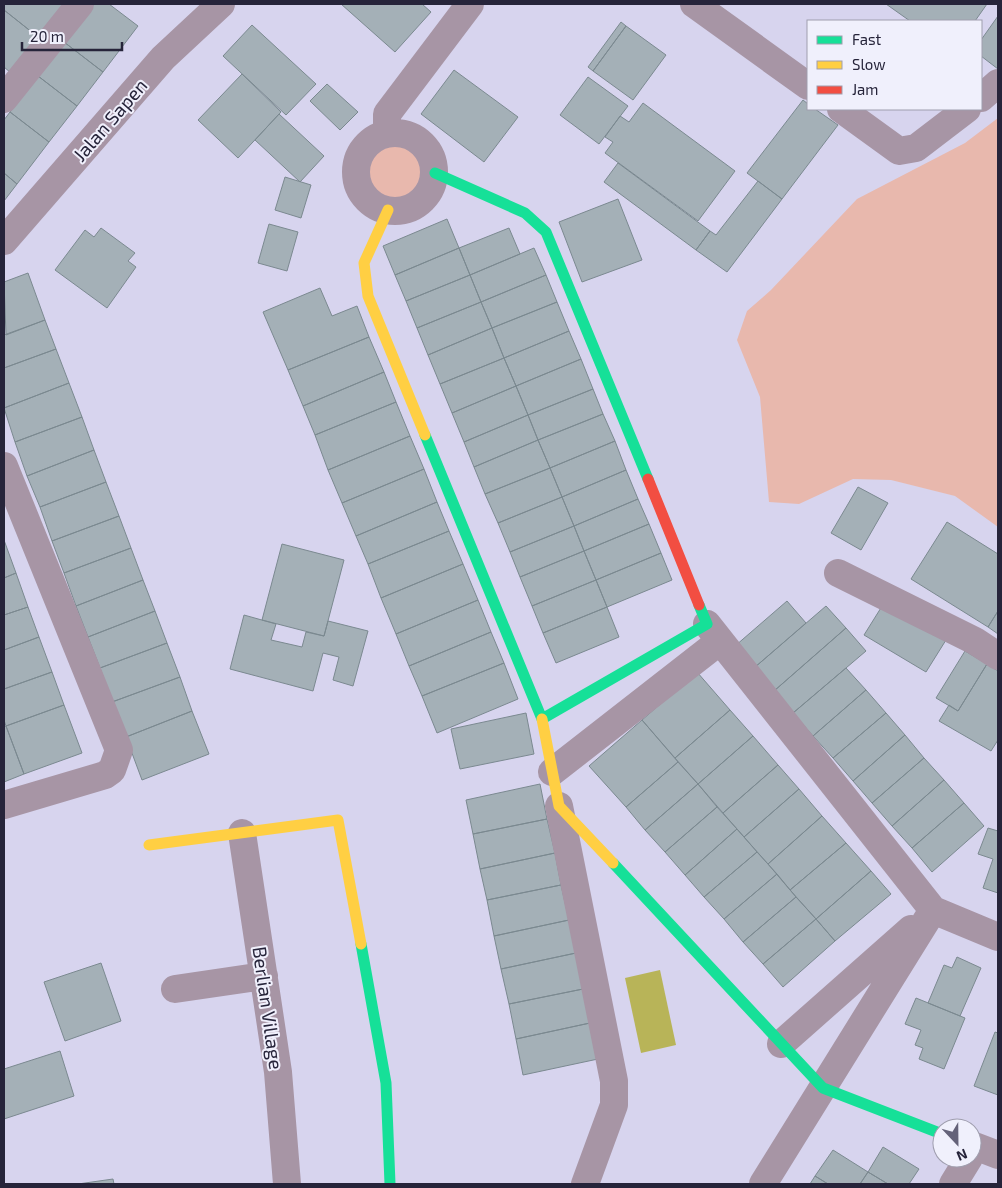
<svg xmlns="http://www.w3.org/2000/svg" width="1002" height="1188" font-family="'Exo 2',sans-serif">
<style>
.green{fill:#e8b8ad}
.water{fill:#b8b458}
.building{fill:#a4b0b7;stroke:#7b8990}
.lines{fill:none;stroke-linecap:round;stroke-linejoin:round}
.street{stroke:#a795a5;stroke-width:28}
.fast{stroke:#16e098;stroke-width:11}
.slow{stroke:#ffcf43;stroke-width:11}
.jam{stroke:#f24e42;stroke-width:11}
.labels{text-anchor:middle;stroke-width:4;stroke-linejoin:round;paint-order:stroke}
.street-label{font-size:19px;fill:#26243a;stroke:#f0f0fc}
</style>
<rect width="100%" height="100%" fill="#d7d4ee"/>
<path class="green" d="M998 118V527L955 496 891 480 853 479 799 504 769 502 760 397 737 340 747 311 771 290 857 199 965 143Z
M363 172a30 30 0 1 1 60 0a30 30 0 1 1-60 0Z"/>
<path class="water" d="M660 970 676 1045 641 1053 625 978Z"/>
<path class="building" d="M4 4H65L38 37 4 10Z
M94 4H109L138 26 103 72 64 42Z
M341 4H422L431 12 395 52Z
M886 4H987L975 21H910Z
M4 10 38 37 11 73 4 67Z
M998 16V69L981 56V40Z
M621 22 626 26 593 71 588 67Z
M252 25 316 84 286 115 223 56Z
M626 26 666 55 633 100 593 71Z
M64 42 103 72 77 106 38 76Z
M454 70 518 117 484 162 421 114Z
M242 74 281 112 238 158 198 120Z
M38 76 77 106 49 142 10 112Z
M588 77 628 106 599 144 560 115Z
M327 84 358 112 340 130 310 101Z
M803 100 808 104V109H815L838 125 782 199 747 173Z
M643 103 735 171 698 221 605 153 613 142 605 137 620 116 629 122Z
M10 112 49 142 17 184 4 173V120Z
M279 114 324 156 300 182 255 140Z
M618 163 710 231 696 250 604 182Z
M4 173 17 184 4 201Z
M285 177 311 185 301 218 275 210Z
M758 181 782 199 727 272 696 250 710 231 716 235Z
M618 199 642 260 582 282 559 222Z
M447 219 459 248 395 275 383 246Z
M269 224 298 232 287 271 258 263Z
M101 228 135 253 128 261 136 267 107 308 55 270 85 230 94 237Z
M509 228 520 254 470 275 459 248Z
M459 248 470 275 406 301 395 275Z
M534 248 546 275 481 302 470 275Z
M28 273 45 320 6 335 4 282Z
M470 275 481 302 417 328 406 301Z
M546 275 557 302 492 328 481 302Z
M320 288 332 316 357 306 369 337 288 370 263 312Z
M481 302 492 328 428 355 417 328Z
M557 302 569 331 504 358 492 328Z
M45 320 56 349 4 368V335Z
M492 328 504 358 440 384 428 355Z
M569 331 581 359 516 386 504 358Z
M369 337 384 372 303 406 288 370Z
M56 349 69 383 4 408V368Z
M504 358 516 386 452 413 440 384Z
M581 359 593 389 528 415 516 386Z
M384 372 396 402 315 435 303 406Z
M69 383 82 417 15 442 4 408Z
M516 386 528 415 464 442 452 413Z
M593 389 603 414 538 440 528 415Z
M396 402 410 436 328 470 315 435Z
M603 414 615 441 550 468 538 440Z
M528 415 538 440 474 467 464 442Z
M82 417 94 450 27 476 15 442Z
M410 436 424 469 342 503 328 470Z
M538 440 550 468 485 494 474 467Z
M615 441 626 470 562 497 550 468Z
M94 450 106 482 40 507 27 476Z
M550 468 562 497 498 523 485 494Z
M424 469 437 502 356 536 342 503Z
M626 470 638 499 574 526 562 497Z
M106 482 119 516 52 541 40 507Z
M858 487 888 503 861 550 831 533Z
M562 497 574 526 510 552 498 523Z
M638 499 649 524 584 551 574 526Z
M437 502 449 531 368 564 356 536Z
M119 516 131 548 64 573 52 541Z
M947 522 998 554V611L988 627 911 579Z
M649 524 661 553 596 580 584 551Z
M574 526 584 551 520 577 510 552Z
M449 531 463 564 381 598 368 564Z
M4 540 16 573 4 578Z
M282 544 344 560 324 636 262 620Z
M131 548 143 580 76 606 64 573Z
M584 551 596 580 532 606 520 577Z
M661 553 672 580 607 607 596 580Z
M463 564 478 600 396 634 381 598Z
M16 573 28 607 4 615V578Z
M143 580 155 611 88 637 76 606Z
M596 580 607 607 543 633 532 606Z
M478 600 491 632 409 666 396 634Z
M787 601 806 623 754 668 735 646Z
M884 603 946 640 926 672 864 635Z
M826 606 846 628 774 691 754 668Z
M28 607 39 637 4 650V615Z
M607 607 619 637 556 663 543 633Z
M155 611 167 643 100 668 88 637Z
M998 611V634L988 627Z
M244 615 276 624 271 640 302 647 306 632 324 636 328 621 368 631 353 686 333 680 339 657 323 653 313 691 230 669Z
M846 628 866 651 793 713 774 691Z
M491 632 504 663 422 696 409 666Z
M39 637 52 672 4 689V650Z
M167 643 180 677 112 702 100 668Z
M965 651 987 664 958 711 936 698Z
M504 663 518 699 437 733 422 696Z
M987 664 998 671V740L991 751 939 721 949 705 958 711Z
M846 668 866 690 813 736 793 713Z
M52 672 64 705 6 726 4 720V689Z
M697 672 730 710 675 758 642 720Z
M180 677 192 711 126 737 112 702Z
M866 690 886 713 833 758 813 736Z
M64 705 82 753 24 774 6 726Z
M730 710 753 736 698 784 675 758Z
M192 711 209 754 142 780 126 737Z
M526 713 534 754 460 769 451 729Z
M886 713 905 735 853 781 833 758Z
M642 720 678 762 626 807 589 766Z
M6 726 24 774 4 782V727Z
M905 735 924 758 872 803 853 781Z
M753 736 778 765 723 813 698 784Z
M924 758 944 780 892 826 872 803Z
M678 762 698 784 645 830 626 807Z
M778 765 799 789 744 837 723 813Z
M944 780 964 803 912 848 892 826Z
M540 784 547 819 473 834 466 800Z
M698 784 717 807 665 852 645 830Z
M799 789 822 816 768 864 744 837Z
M964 803 984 826 932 872 912 848Z
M717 807 737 829 685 875 665 852Z
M822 816 846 843 790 890 768 864Z
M547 819 555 853 480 869 473 834Z
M988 828 998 831V893L983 888 993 859 978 854Z
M737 829 757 852 704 897 685 875Z
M846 843 871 871 816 919 790 890Z
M757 852 777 874 724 919 704 897Z
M555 853 561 885 487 900 480 869Z
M871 871 891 894 835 941 816 919Z
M777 874 796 897 743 942 724 919Z
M561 885 569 920 494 936 487 900Z
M796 897 816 919 763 964 743 942Z
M816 919 835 941 783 987 763 964Z
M569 920 576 953 501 969 494 936Z
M576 953 583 989 509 1004 501 969Z
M957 957 981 968 960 1016 928 1003 944 965 952 968Z
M101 963 121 1021 65 1041 44 982Z
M583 989 590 1023 516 1039 509 1004Z
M916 998 965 1018 944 1069 919 1059 923 1048 915 1045 921 1030 905 1024Z
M590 1023 598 1059 523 1075 516 1039Z
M995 1032 998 1033V1095L974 1086Z
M60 1051 74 1096 4 1119V1069Z
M883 1147 919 1169 909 1184H888L868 1172Z
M833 1150 868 1172 860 1184H828L815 1176Z
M868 1172 888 1184H860Z
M815 1176 828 1184H810Z
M113 1179 114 1184H78Z"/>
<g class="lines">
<path class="street" d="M694 4 808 86
M981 98 998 83
M4 99 80 4
M841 109 899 151 916 148 967 109
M387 133V114L470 4
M356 172a39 39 0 1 1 78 0a39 39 0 1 1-78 0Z
M4 241 163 58 221 4
M4 466 119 750 112 770 105 775 4 805
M838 573 975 641 998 656
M707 624 933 910 998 937
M552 772 720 641
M559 806 614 1081V1105L585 1184
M242 833 278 1072 287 1184
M175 989 264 976
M781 1044 911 929
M972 1145 998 1155
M763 1184 933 910
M953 1184 969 1158"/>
<path class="fast" d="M435 173 525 213 546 232 648 479
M425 435 542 719 707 624 699 605
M613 863 823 1088 942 1134
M361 944 386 1083 390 1184"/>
<path class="slow" d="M388 210 364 263 368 296 425 435
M542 719 559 806 613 863
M149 845 338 820 361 944"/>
<path class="jam" d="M648 479 699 605"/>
</g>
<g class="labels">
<g class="street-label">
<text transform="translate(110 120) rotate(-49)" y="7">Jalan Sapen</text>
<text transform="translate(268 1008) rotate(82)" y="7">Berlian Village</text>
</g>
</g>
<rect width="1002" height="1188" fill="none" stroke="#26243a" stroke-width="10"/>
<rect x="807" y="20" width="175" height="90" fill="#f0f0fc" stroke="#9f9eae"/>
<rect x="817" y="36" width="25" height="8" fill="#16e098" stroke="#9f9eae"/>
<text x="852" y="45" font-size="15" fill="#26243a">Fast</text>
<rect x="817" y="61" width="25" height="8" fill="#ffcf43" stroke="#9f9eae"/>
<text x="852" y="70" font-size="15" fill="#26243a">Slow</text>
<rect x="817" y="86" width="25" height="8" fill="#f24e42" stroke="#9f9eae"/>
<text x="852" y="95" font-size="15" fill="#26243a">Jam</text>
<g transform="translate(957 1143) rotate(158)"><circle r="24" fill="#f0f0fc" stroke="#9f9eae"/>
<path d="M0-4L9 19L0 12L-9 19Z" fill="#646279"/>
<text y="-8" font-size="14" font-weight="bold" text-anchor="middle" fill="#26243a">N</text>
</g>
<path d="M22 42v8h100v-8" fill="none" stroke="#26243a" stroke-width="2.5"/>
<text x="30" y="42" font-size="15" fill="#26243a" stroke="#f0f0fc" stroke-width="4" paint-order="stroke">20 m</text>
</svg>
